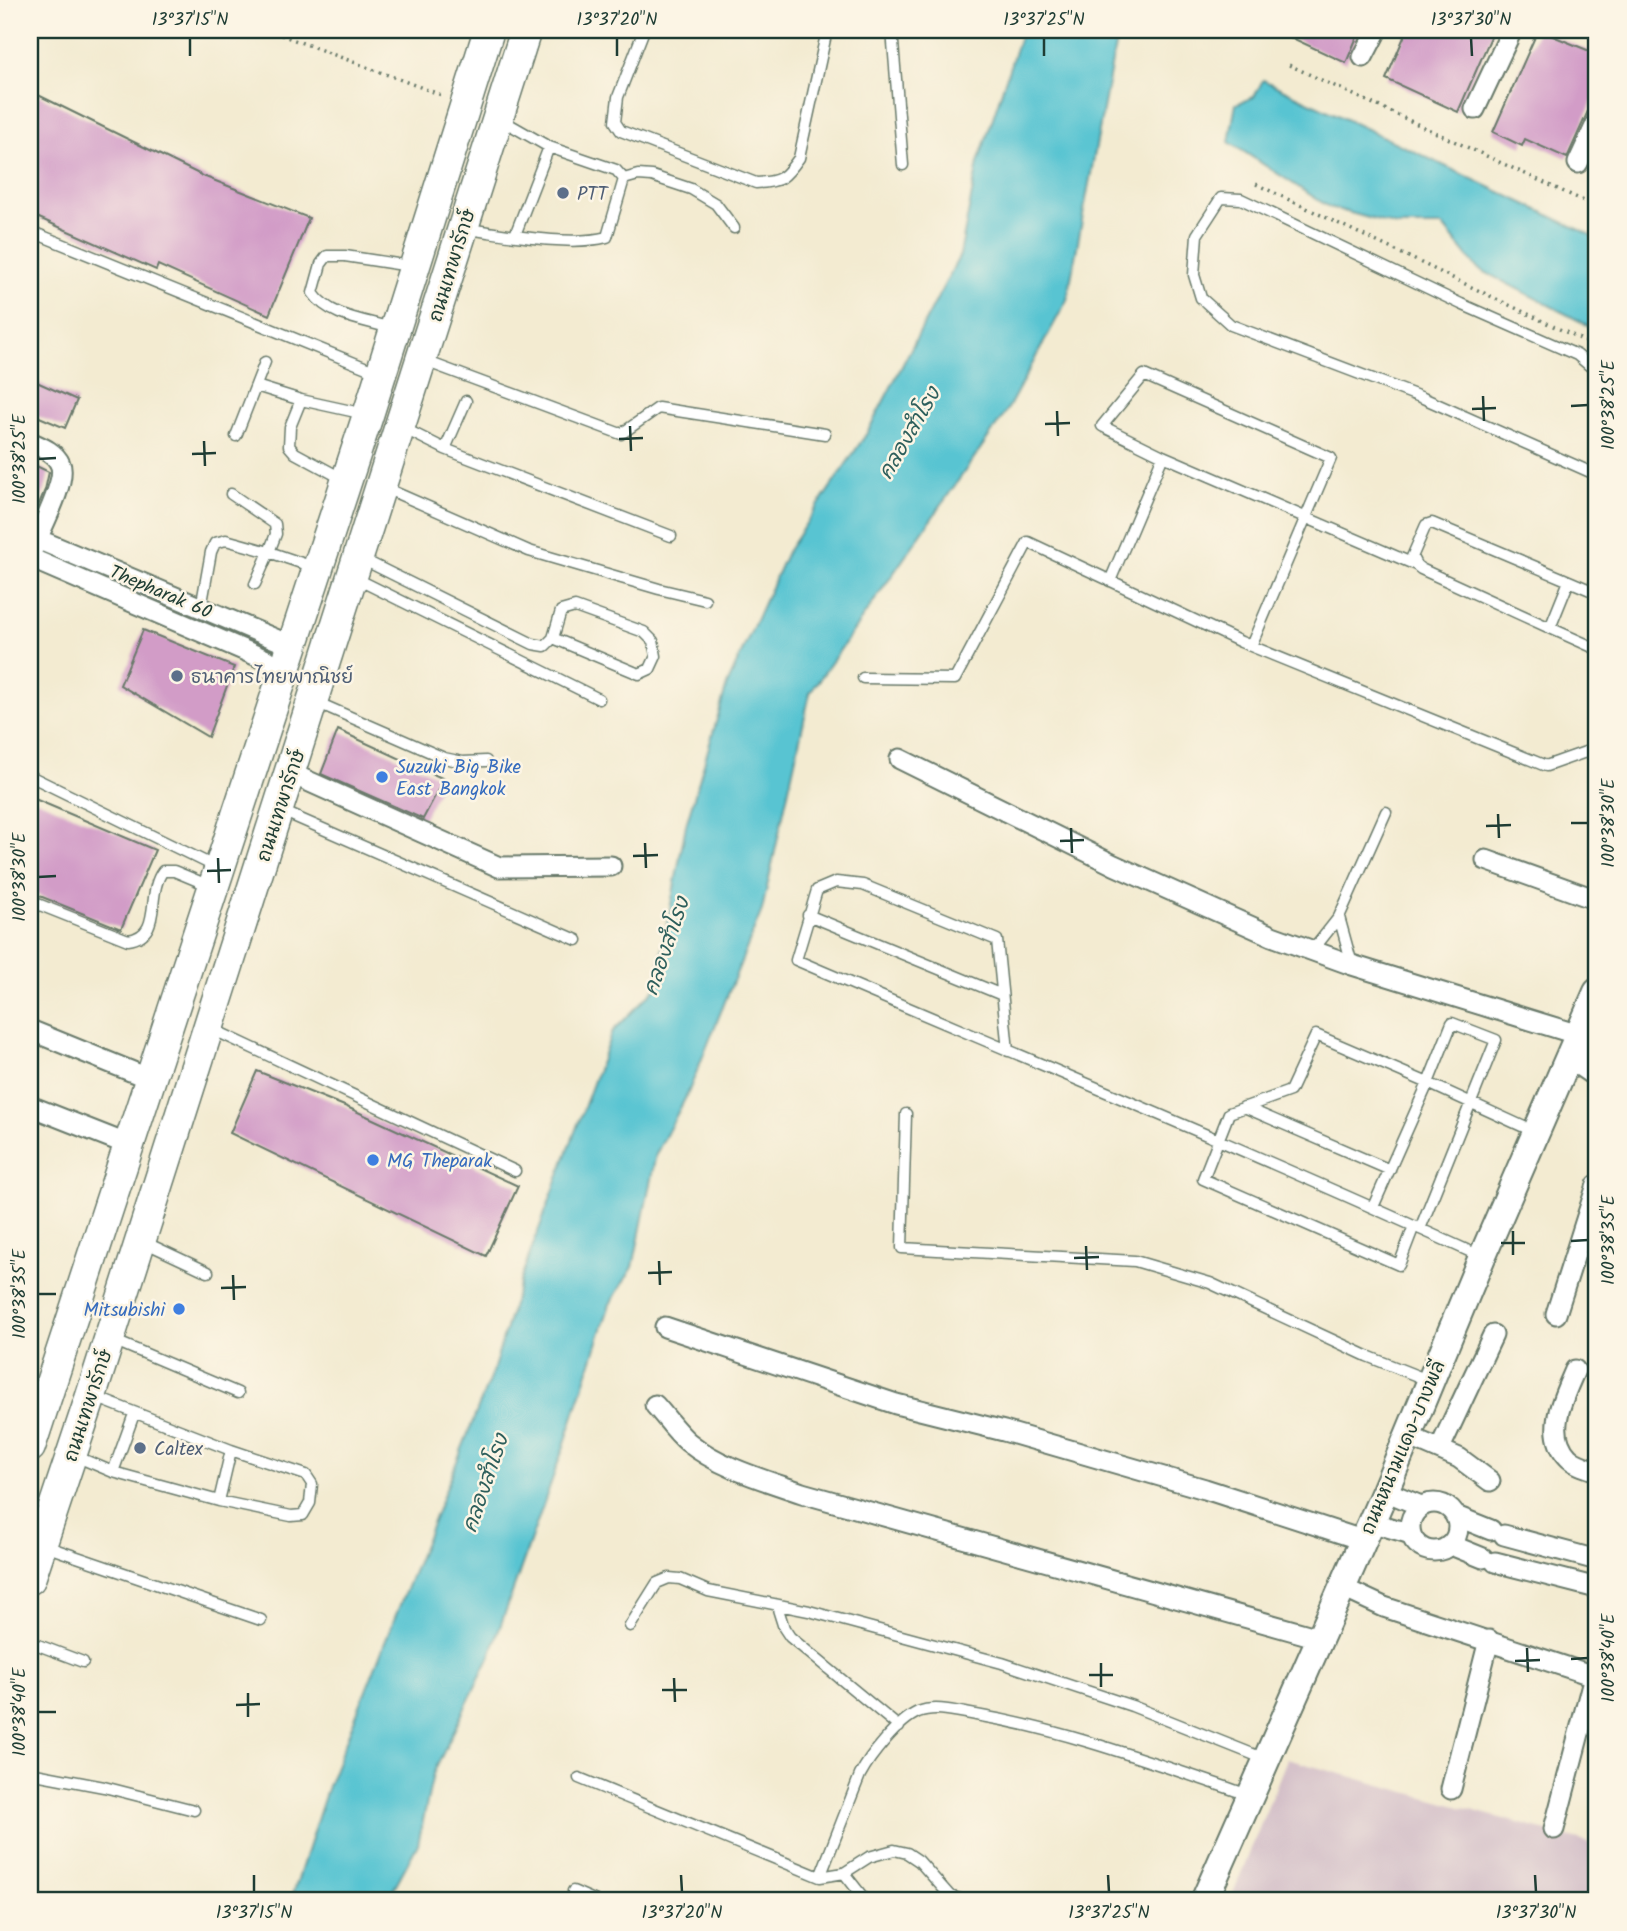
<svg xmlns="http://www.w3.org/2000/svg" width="1627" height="1931" font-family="Kalam,'Playpen Sans Thai',sans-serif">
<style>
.industrial{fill:#d2bdc7}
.water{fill:#58c4d2;stroke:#3c8083;stroke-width:2}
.building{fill:#d29cc7}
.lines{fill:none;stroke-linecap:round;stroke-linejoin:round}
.lane-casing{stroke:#697a6b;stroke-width:13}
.street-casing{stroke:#697a6b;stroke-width:23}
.secondary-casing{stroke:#697a6b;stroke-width:30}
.primary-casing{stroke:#697a6b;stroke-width:33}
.path{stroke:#697a6b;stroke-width:3.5;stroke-dasharray:2 5;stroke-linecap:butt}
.lane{stroke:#fff;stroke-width:10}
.street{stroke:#fff;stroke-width:19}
.secondary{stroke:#fff;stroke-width:26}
.primary{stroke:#fff;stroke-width:30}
.ticks{fill:none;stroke:#1f3d34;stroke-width:2.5}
.service-dot{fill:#5c6f8a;stroke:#fcf5e5;stroke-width:2.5}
.shop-dot{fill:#3f7fe0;stroke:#fcf5e5;stroke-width:2.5}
.labels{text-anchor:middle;stroke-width:5;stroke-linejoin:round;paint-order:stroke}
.service-label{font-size:19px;fill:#4e5e75;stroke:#fcf5e5;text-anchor:start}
.street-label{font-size:19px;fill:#1f3d34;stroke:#fcf5e5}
.shop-label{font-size:19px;fill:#366cbe;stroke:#fcf5e5;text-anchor:start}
.water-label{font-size:21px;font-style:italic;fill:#2d5f5c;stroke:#fcf5e5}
.neatline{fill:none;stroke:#1f3d34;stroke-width:2.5}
.ticks-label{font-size:18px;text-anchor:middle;fill:#1f3d34}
</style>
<rect width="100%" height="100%" fill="#fcf5e5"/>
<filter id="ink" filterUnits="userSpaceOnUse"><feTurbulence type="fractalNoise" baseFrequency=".0143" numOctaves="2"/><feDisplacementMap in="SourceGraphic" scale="14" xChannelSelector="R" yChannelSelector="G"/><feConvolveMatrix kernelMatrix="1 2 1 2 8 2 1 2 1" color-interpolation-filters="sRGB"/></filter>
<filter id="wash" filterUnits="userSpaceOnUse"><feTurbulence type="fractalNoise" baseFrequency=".00686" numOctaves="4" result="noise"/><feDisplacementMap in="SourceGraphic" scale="28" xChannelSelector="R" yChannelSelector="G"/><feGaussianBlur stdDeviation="1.57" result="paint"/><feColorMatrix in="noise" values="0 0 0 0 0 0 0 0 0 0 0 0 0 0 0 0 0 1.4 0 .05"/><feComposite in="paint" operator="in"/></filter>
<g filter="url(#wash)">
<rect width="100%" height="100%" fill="#f3ebd1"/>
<path class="industrial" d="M1287 1759 1597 1845V1901H1230Z"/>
<path class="water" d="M1022 30H1118L1067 300 1006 412 810 693 762 910 688 1093 656 1154 633 1267 610 1304 564 1446 489 1658 433 1774 418 1844 387 1901H291L328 1786 494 1368 522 1275 612 1032 655 989 686 825 727 685 787 552 867 433 960 255 978 163Z
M1263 80 1597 238V330L1477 268 1443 226H1397L1329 207 1229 142 1236 104 1254 97Z"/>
<g id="blocks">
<path class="building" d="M1275 30H1360L1346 63Z
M1407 30H1494L1458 112 1386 79Z
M1538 30 1597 54V91L1567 158 1525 139 1522 146 1493 132Z
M30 91 203 176 309 218 269 315 158 265 156 270 30 214Z
M30 379 77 400 65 428 30 413Z
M30 463 49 472 45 490 30 524Z
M143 630 234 667 208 737 120 685Z
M338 730 444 779 423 819 321 774Z
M30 797 155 850 121 929 30 892Z
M257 1071 347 1107 518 1186 486 1256 230 1133Z"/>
</g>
</g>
<g filter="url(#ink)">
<use href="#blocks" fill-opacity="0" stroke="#697a6b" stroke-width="2"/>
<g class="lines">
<g class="lane-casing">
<path id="lane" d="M644 30 618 97 615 122 621 131 756 183C781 182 785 178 799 158L827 30
M892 30 903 165
M624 179 638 175 652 176 691 189 716 204 734 228
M467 229C506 234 569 247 607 237L624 179 616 170 549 147 500 119
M30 231 379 373
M515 235 549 147
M391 328C365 320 329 317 313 293L321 264 327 256H345L410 266
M425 361 621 434 658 408 825 434
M1597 372 1577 355 1461 304 1241 199 1221 198 1197 235 1194 275 1201 298 1231 325 1423 398 1597 475
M256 386 301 400
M401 427 445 449 466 401
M236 436 265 362
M445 449 671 536
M1163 456 1416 565
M343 479 295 453 289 446 290 427 301 400 365 414
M385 488 529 551 659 589 705 600
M231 494 275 524 276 534 269 552 316 568
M362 559 533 644 545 646 553 638 561 611 575 607 644 632 653 641 656 656 650 669 639 674 553 638
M353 577 599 699
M1110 581 1163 456 1102 426 1144 375 1331 458 1251 646
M1597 593 1569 581 1550 628 1597 649
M201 608 211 552 215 543 226 540 269 552 255 584
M1550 628 1421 569 1416 565 1412 557 1426 525 1432 523 1569 581
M863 678 955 679 1028 542 1241 642 1546 766 1597 748
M316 702 444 758 463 762 486 761
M30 776 218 868
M282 811 577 940
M30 901 128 940C164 935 145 894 163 871H174L210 886
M808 915 1002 995
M1339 917 1352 964
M1313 950 1339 917 1386 812
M212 1029 515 1171
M1008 1051 997 940 863 885 836 882 817 890 796 960C1025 1058 1255 1153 1482 1257
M1244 1107 1390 1170
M906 1114 902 1248 1135 1261 1210 1283 1367 1356 1430 1381
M1373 1207 1428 1083 1452 1023 1496 1040 1420 1229
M1414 1226 1399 1265 1203 1179 1229 1113 1290 1091 1316 1035 1428 1083 1535 1132
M142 1241 208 1272
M113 1340 238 1393
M75 1456 113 1472 219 1501 231 1450 95 1397
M113 1472 134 1414
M219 1501 291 1516 303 1515 310 1503 312 1484 306 1475 231 1450
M45 1546 261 1620
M777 1606 784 1628 790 1637 899 1727
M630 1626 657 1583 669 1578 680 1579 708 1591 809 1611 1002 1663 1132 1706 1265 1759
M30 1642 83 1662
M30 1773 104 1787 194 1810
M579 1778 820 1877 844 1873 869 1857 894 1850 907 1853 919 1861 950 1896 966 1901
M844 1873 866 1901
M820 1877 860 1775C870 1756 898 1721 918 1712 936 1705 958 1712 976 1715 1070 1731 1159 1765 1249 1795
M573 1891 596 1901"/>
</g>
<g class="street-casing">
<path id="street" d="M1363 57 1377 30
M1475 109 1512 30
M1578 163 1597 122
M30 442C41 447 55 452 60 464 68 480 39 532 32 551
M30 536 292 646
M30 558 285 668
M900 759 1114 865 1272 936 1352 965 1579 1035
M290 773 499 867 611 866
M1486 860 1597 900
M30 1030 150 1079
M1574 1046 1597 1061
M1568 1058 1597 1078
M30 1106 129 1145
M1556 1314 1597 1185
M665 1327 896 1404 1004 1431 1205 1489 1362 1540
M1575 1370C1564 1396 1544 1432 1568 1457 1574 1464 1588 1468 1597 1471
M655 1405C666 1417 676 1432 688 1442 720 1468 765 1480 802 1493L1319 1638
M1408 1436 1459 1458 1490 1481
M1440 1448 1493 1335
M1385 1491 1421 1506
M1410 1527a24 24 0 1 1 48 0a24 24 0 1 1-48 0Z
M1456 1516 1491 1530
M1370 1522 1411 1534
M1504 1535 1597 1560
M1451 1545 1483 1558
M1495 1562 1597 1588
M1341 1587 1384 1607 1597 1677
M1451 1789 1489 1640
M1554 1829 1594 1676"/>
</g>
<g class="secondary-casing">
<path id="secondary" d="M1204 1901 1385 1491 1482 1257 1597 992"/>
</g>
<g class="primary-casing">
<path id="primary" d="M30 1447 368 415 489 30
M30 1579 91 1396 526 30"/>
</g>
<path class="path" d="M268 30 444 96
M1289 65 1597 207
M1256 184 1597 347"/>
<use href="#lane" class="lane"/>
<use href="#street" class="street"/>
<use href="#secondary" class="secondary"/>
<use href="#primary" class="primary"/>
</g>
</g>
<path class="ticks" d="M190 38V56M617 38V56M1044 38V56M1471 38 1472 56M1483 396 1484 421M1571 406 1588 405M1472 409 1496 408M1057 411 1058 436M1045 424 1070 423M630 426 631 451M619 439 643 438M204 441 205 466M192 454 216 453M38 459 56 458M1498 814 1499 838M1571 823H1588M1486 826 1511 825M1071 828 1072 853M1060 841 1084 840M645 843 646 868M633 856 658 855M218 858 219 883M207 871 231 870M38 877 56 876M1513 1231V1255M1571 1241 1588 1240M1501 1243H1525M1086 1246 1087 1270M1074 1258 1099 1257M659 1261 660 1285M648 1273 672 1272M233 1275 234 1300M221 1288 246 1287M38 1294H56M1527 1648 1528 1672M1571 1659 1588 1658M1515 1661 1540 1660M1101 1663V1687M1089 1675H1113M674 1678 675 1702M662 1690H687M248 1693V1717M236 1705 260 1704M38 1712H56M254 1875V1892M681 1875 682 1892M1108 1875 1109 1892M1535 1875 1536 1892"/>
<g class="service-dot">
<circle cx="563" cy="193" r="7"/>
<circle cx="177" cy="676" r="7"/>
<circle cx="140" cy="1448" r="7"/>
</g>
<g class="shop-dot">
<circle cx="382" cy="777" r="7"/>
<circle cx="373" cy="1160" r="7"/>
<circle cx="179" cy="1309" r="7"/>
</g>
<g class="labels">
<g class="service-label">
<text x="577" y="200">PTT</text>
<text x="191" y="683">ธนาคารไทยพาณิชย์</text>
<text x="154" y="1455">Caltex</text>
</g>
<g class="street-label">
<text transform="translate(451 265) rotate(-73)" y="7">ถนนเทพารักษ์</text>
<text transform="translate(161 591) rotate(23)" y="7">Thepharak 60</text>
<text transform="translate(280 805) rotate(-72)" y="7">ถนนเทพารักษ์</text>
<text transform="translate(87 1405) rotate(-72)" y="7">ถนนเทพารักษ์</text>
<text transform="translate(1402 1447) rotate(-67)" y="7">ถนนหนามแดง-บางพลี</text>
</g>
<g class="shop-label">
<text x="396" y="773">Suzuki Big Bike<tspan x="396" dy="22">East Bangkok</tspan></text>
<text x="387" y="1167">MG Theparak</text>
<text x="165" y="1316" text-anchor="end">Mitsubishi</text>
</g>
<g class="water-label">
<text transform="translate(909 433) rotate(-60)" y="7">คลองสำโรง</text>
<text transform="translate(666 946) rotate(-71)" y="7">คลองสำโรง</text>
<text transform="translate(485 1483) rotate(-71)" y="7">คลองสำโรง</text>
</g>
</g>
<rect width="1627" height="1931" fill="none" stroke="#fcf5e5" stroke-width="77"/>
<rect x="38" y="38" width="1550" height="1854" class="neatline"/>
<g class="ticks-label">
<text x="190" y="25">13°37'15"N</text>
<text x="617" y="25">13°37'20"N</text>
<text x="1044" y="25">13°37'25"N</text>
<text x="1471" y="25">13°37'30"N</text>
<text transform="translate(1608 405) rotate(-90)" y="6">100°38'25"E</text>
<text transform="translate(19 459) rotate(-90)" y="6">100°38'25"E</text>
<text transform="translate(1608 823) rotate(-90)" y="6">100°38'30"E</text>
<text transform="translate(19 877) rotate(-90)" y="6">100°38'30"E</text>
<text transform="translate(1608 1240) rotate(-90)" y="6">100°38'35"E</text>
<text transform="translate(19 1294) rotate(-90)" y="6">100°38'35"E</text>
<text transform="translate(1608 1658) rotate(-90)" y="6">100°38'40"E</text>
<text transform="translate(19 1712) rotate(-90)" y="6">100°38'40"E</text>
<text x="254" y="1918">13°37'15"N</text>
<text x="682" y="1918">13°37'20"N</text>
<text x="1109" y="1918">13°37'25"N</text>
<text x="1536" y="1918">13°37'30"N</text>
</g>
</svg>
